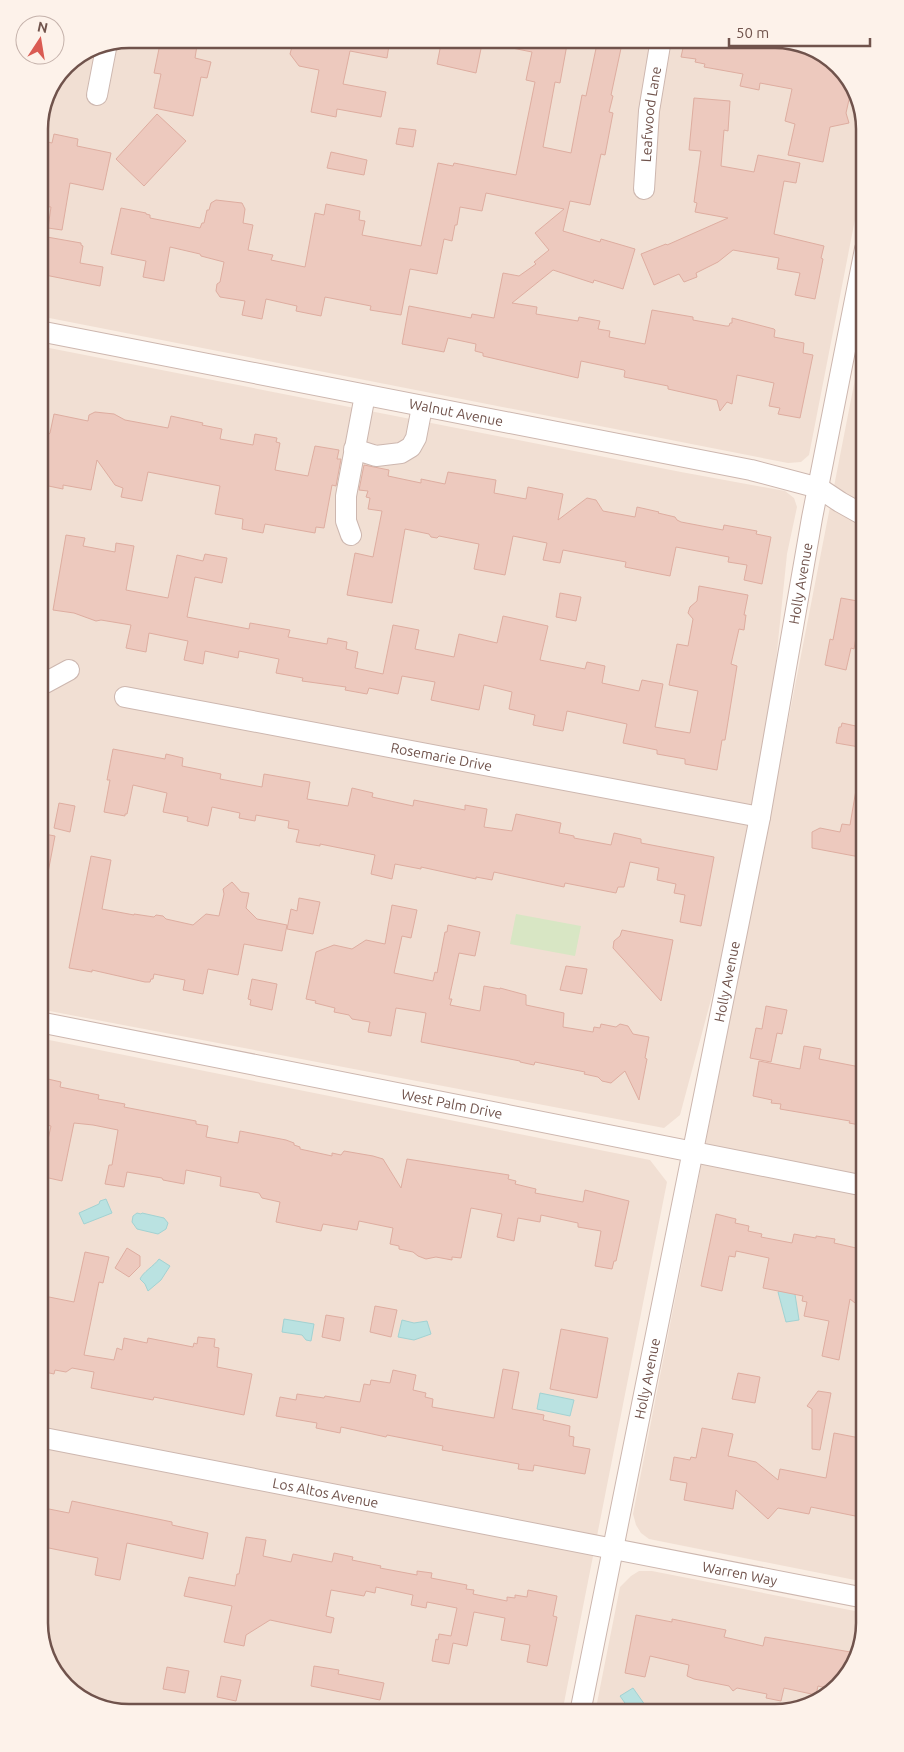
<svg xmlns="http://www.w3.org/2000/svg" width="904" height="1752" font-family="Ubuntu,sans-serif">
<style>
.residential{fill:#f1dfd3}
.green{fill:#d8e6c4}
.water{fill:#bae2e1;stroke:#a2d2d2}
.building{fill:#edc9be;stroke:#deada0}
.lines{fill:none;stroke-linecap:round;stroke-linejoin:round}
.minor-casing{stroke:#cdb7af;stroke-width:22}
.minor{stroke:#fff;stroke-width:20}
.labels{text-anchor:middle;stroke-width:5;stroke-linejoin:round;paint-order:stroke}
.street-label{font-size:14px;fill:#70534c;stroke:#fdf2ea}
.rim{fill:none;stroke:#70534c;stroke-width:2.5}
</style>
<rect width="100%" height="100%" fill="#faeee4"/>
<path class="residential" d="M128 39H782L830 57 859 94 865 128V168L809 455 801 462 788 463 39 316V123L65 65 94 45Z
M865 328V1582L649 1539 641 1533 636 1525 633 1514Z
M39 346 681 472 785 491 794 498 797 507 787 554 760 817 680 1115 664 1128 39 1009Z
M39 1038 650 1160 667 1182 562 1713H123L74 1695 45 1658 39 1624Z
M639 1571H652L865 1613V1624L850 1674 810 1707 776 1713H595L620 1587 631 1576Z"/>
<path class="green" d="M516 914 581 926 575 956 510 944Z"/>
<path class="water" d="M106 1199 112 1213 84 1224 79 1213 99 1204 100 1201Z
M137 1213 141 1214 142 1213 164 1218 168 1223 166 1229 158 1234 137 1229 132 1222 133 1216Z
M159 1259 170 1266 161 1280 148 1291 145 1284 140 1279C143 1272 154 1266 159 1259Z
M794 1288 799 1320 786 1322 778 1292 785 1289Z
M284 1319 314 1324 311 1341 306 1340 302 1335 282 1332Z
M402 1320 414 1323 427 1321 431 1334 414 1340 398 1337Z
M540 1393 574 1400 570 1416 537 1409Z
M633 1688 650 1712 648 1713H632L620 1696Z"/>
<path class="building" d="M161 39H198L195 58 211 62 207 78 201 77 193 116 154 108 161 74 154 73Z
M294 39H390L387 58 350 51 343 84 386 92 381 117 337 109 336 117 311 112 319 70 299 66 290 54Z
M442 39H483L476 73 437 64Z
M503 39H568L560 83 555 82 543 147 571 153 582 95 586 96 598 39H623L611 95 613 96 609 112 613 113 605 155 601 154 590 205 570 201 563 231 600 242 601 239 635 249 623 289 594 280 593 283 553 270 512 303 537 307 536 314 578 321 579 317 600 321 598 329 610 331 609 337 645 344 652 310 693 317V320L726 326H729L730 323H732V318L774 329 775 330 774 337 804 343 803 353 813 355 800 418 778 414 780 408 769 406 774 383 737 375 732 404 727 402 720 411 717 400 668 389V386L624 377 625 371 624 370 581 361 578 378 483 356V353L475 351 476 344 448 338 444 352 402 344 409 306 471 318 472 314 494 318 503 273 519 276 536 264 534 262 549 250 535 233 564 209 486 193 482 211 460 207 457 225H455L452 241 444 239 437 274 410 269 401 315 370 310 371 306 325 297 321 316 296 311 297 306 266 299 262 319 242 315 245 301 220 297 216 291 217 284 220 282 224 262 201 256 200 254 170 247 164 281 143 277 146 261 111 254 121 208 146 213V214L150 215V218L200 228 202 223H204L207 210H209L211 203 216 200 242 203 245 209 243 223 253 225 248 250 273 255 271 260 305 267 315 213 324 215 326 204 360 211 359 220 365 221 362 235 421 246 438 163 453 166 454 163 516 175 535 82 526 80 532 52 502 46Z
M685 39H782L830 57 852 86 846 113 849 123 830 127 823 162 788 155 795 124 785 121 792 89 760 83 759 90 740 86 743 74 704 67 705 64 695 62 696 59 681 57Z
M694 98 730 101 728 131 724 130 721 166 754 172 758 155 800 163 796 183 784 181 774 234 824 246 821 258 823 259 815 299 795 295 800 273 777 269 779 258 733 250 718 262 696 273 697 277 684 282 679 274 654 285 641 254 666 244 667 245 728 218 695 212 697 203 694 202 701 151 689 150Z
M157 114 186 141 144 186 116 159Z
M399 128 416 130 413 147 396 144Z
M54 134 78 139 77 146 111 153 103 190 70 183 62 230 48 228 51 207 39 206V140L52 143Z
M331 152 367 160 364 175 327 168Z
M47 237 81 243V245L83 246 80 263 103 267 100 286 40 274Z
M95 412 114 414 125 420 168 428 171 416 203 423 202 425 222 429 220 439 253 445 255 434 277 438 276 442 280 443 275 470 308 476 315 446 339 450 337 459H341L336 486 332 485 324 528 316 527 315 533 265 524 263 533 242 529 243 519 215 514 220 486 148 472 142 501 121 497 123 488 115 485 97 460 91 490 63 485V489L39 484V445L50 433 54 414 88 421 89 415Z
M364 465 389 470 388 476 421 483V479L445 484 448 472 496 480 494 493 526 499 528 487 563 494 558 520 587 498 596 500 603 511 635 517 637 507 659 512 658 513 675 517 677 520 681 522 723 530 724 525 757 531 756 534 771 537 762 584 744 580 747 565 728 562 729 557 676 547 670 576 625 567 626 562 563 550 560 563 543 560 547 543 513 536 505 575 474 569 479 544 439 536 437 538 431 537 429 534 405 529 392 603 347 595 355 553 373 557 382 511 368 509 370 498 366 497 368 491 359 490Z
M66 535 85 538 83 546 115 552 116 543 134 546 126 590 168 598 177 555 203 561 205 554 227 558 222 583 195 577 187 617 249 629 250 623 290 630 288 637 327 644 328 638 347 642 346 649 358 652 355 668 383 674 393 625 419 630 415 649 454 657 459 634 497 643 503 616 548 626 540 660 585 669 587 662 605 666 602 683 639 691 642 680 663 684 655 727 690 733 698 691 669 685 677 644 688 646 693 619 688 613 690 607 697 601 699 586 748 595 744 615H746L744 630 739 629 731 664 737 666 725 740H722L717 770 685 764V759L657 754V750L623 743 627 724 567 711 563 731 533 725 535 715 509 709 512 692 484 685 479 710 431 700 435 682 402 676 398 694 369 688 367 694 345 690 346 687 302 681 303 678 276 673 279 659 239 651 238 658 205 651 203 664 184 660 188 641 149 633 146 652 126 648 131 625 101 620 96 621 74 613 53 610Z
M560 593 581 597 576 621 556 617Z
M841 598 863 602V606H865V632L857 631 854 649 851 648 846 670 825 665 830 639 833 640Z
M842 723 865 728V748L836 743 839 727H841Z
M113 749 165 759 166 754 183 758 182 766 221 774 220 779 262 787 264 774 310 782 307 799 348 806 352 788 373 793 372 797 413 806 414 800 465 810V805L487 809 484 827 512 831 516 814 561 823 559 833 574 836V838L611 845 614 833 641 839V843L714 857 701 926 680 922 685 895 674 893 676 884 657 880 659 868 630 862 624 887H618L616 893 565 883 564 887 494 872 492 880 476 877V879L421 867V869L395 864 392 879 371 874 375 855 320 844V846L296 842 299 830 288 828 289 821 256 815 255 821 239 818 240 813 212 807 208 826 187 821 188 817 163 812 167 793 133 785 127 814H125V816L104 812 110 780H107Z
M857 784 865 785V858L812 848V832L820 828 840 832 842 824 850 825Z
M59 803 75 806 70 832 54 828Z
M39 833 55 836 46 883 39 882Z
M91 856 111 860 102 909 134 915V914L154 917 156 915 163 916 166 919 193 925 206 914 219 916 224 894 223 889 232 882 241 892 249 893 246 908 257 919 287 925 282 951 244 944 238 975 208 969 203 994 183 990 185 980 154 974 153 979H151L150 982H145L92 970V972L69 968Z
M299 898 320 902 313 934 287 929 291 909 297 911Z
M392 905 417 910 411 938 402 936 394 973 433 981 435 972 437 973 445 932H447L448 925 480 932 475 956 459 953 449 999H452L450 1005 480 1011 484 986 500 989V988L526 995V1005L564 1013 563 1027 593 1032 594 1027 600 1028 601 1024 616 1027 620 1024 628 1026 633 1034 649 1037 645 1058 647 1059 639 1100 625 1071 611 1083 602 1081 598 1077 584 1074 585 1072 535 1062 534 1065 520 1062V1061L421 1042 426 1013 396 1008 391 1036 368 1032 370 1022 352 1019 349 1015 334 1012 335 1008 315 1003 316 1001 306 999 316 952 334 945 352 949 366 940 385 944Z
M622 930 673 940 661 1001 613 948 614 941 620 936Z
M566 966 587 969 582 994 560 990Z
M252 979 277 984 272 1010 250 1005 251 1000 248 999Z
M766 1006 787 1010 782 1034 777 1033 771 1062 750 1058 756 1028 762 1029Z
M804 1046 821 1049 819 1059 865 1068V1126L849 1123 850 1121 780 1109 781 1104 771 1103 772 1100 753 1096 759 1061 800 1069Z
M39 1077 61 1082 60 1087 99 1095 98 1099 125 1104 124 1107 196 1121V1124L208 1126 206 1137 238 1143 240 1131 286 1140 294 1143V1145L300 1147V1149L332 1156V1153L341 1155 344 1151 373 1156 383 1159 401 1188 407 1159 509 1175 508 1179 516 1181 515 1184 536 1189 535 1193 583 1202 585 1190 629 1201 616 1261H614L612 1269 595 1266 601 1231 578 1227V1223L541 1215 540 1222 518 1218 514 1241 497 1237 502 1214 471 1208 461 1258 452 1257V1260L436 1257 426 1259 418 1256 413 1252 399 1249V1246L390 1244 393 1228 359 1221 357 1230 323 1224 321 1231 276 1222 280 1202 262 1198 259 1193 220 1186 221 1177 186 1170 184 1184 163 1180 162 1178 127 1172 124 1187 105 1184 109 1165H112L118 1130 93 1125 74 1123 62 1181 40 1176 51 1126 39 1123Z
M716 1214 736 1219 735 1223 749 1226 748 1231 762 1234 761 1237 792 1243 794 1234 816 1238V1236L835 1239 834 1243 865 1250V1311L850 1299 839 1360 822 1356 829 1321 804 1316 807 1302 802 1301 803 1296 763 1288 769 1258 736 1251 735 1257 729 1256 722 1291 701 1286Z
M127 1248 140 1256V1266L129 1277 115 1268Z
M85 1252 109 1257 103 1283 99 1282 84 1355 114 1360 117 1348 122 1350 124 1338 147 1343 148 1338 193 1347 194 1343 197 1344 198 1337 215 1339 214 1347 219 1348 217 1367 252 1374 244 1415 154 1397 153 1400 91 1388 94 1372 72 1368 66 1372 55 1370 54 1374 40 1371 42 1365 39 1364V1295L74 1302Z
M375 1306 397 1310 391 1337 370 1332Z
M326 1315 344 1318 340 1341 322 1337Z
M561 1329 608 1338 597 1398 550 1389Z
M503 1369 519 1372 512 1409 544 1415 543 1420 570 1426 569 1436 574 1437 573 1446 590 1449 585 1474 534 1465 533 1471 518 1469 519 1464 442 1450 443 1446 387 1435 386 1437 341 1427 340 1433 316 1428 317 1423 276 1416 280 1397 296 1400 297 1394 324 1398 325 1396 360 1402 364 1384 370 1385 371 1380 390 1383 393 1370 416 1375 413 1390 426 1393 425 1397 433 1399 432 1407 494 1418Z
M738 1373 760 1377 755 1403 732 1399Z
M818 1391 831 1393 820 1450 812 1449V1409L807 1406Z
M702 1428 733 1434 728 1456 756 1462 778 1480 780 1469 826 1478 834 1433 865 1439V1518L811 1507 809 1514 778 1508 768 1519 736 1490 733 1509 684 1500 687 1483 670 1480 674 1457 690 1460 691 1457 696 1458Z
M72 1501 172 1522V1525L208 1533 203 1559 127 1543 120 1580 95 1575 98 1558 39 1546V1507L69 1513Z
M246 1537 266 1540 263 1556 291 1562 293 1554 332 1562 334 1553 353 1557 352 1560 381 1566 380 1568 417 1575V1571L432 1573 431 1578 467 1585 466 1589 474 1590 473 1594 507 1601V1597L515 1598V1595L527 1597 528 1590 557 1596 553 1616 557 1617 547 1666 527 1662 530 1645 501 1640 505 1618 474 1612 467 1646 453 1643 449 1664 432 1661 436 1639 438 1640 439 1634 451 1636 457 1608 427 1602 426 1608 411 1605 413 1595 376 1587 375 1593 366 1591 364 1596 331 1590 326 1616 334 1618 331 1633 270 1620 246 1635 244 1646 224 1642 232 1606 184 1596 189 1577 235 1586 237 1574H239Z
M636 1615 672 1622V1619L726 1630 724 1637 763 1646 765 1637 856 1653 850 1674 832 1689 818 1686 816 1695 784 1688 781 1701 766 1698 767 1694 737 1688 733 1691 729 1686 694 1679 687 1676 689 1665 650 1656 645 1677 625 1673Z
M314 1666 339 1670 338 1674 384 1683 380 1700 311 1686Z
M167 1667 189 1671 185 1693 163 1689Z
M221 1676 241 1680 236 1701 217 1697Z"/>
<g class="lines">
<g class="minor-casing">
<g id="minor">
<path d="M97 95 107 43"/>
<path id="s1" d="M644 189 649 111 661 39"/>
<path id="s2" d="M39 331 751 470 819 488 840 502 865 516"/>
<path d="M354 449 376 456 401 453 411 447 416 438 422 407"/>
<path d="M351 535 346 521V496L365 395"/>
<path d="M39 682 45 683 69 670"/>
<path id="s3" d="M125 697 760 817"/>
<path id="s4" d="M39 1022 865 1186"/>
<path id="s5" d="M39 1437 865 1598"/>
<path id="s6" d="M580 1713 760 817 812 518 865 249"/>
</g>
</g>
<use href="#minor" class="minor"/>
</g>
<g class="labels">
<g class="street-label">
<text dy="5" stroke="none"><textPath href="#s1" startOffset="75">Leafwood Lane</textPath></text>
<text dy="5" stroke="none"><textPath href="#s2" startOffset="425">Walnut Avenue</textPath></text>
<text dy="5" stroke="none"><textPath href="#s6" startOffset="1151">Holly Avenue</textPath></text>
<text dy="5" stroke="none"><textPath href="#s3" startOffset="322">Rosemarie Drive</textPath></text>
<text dy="5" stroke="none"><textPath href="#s6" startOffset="746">Holly Avenue</textPath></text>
<text dy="5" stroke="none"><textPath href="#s4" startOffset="421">West Palm Drive</textPath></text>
<text dy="5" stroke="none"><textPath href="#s6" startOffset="341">Holly Avenue</textPath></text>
<text dy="5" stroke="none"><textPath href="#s5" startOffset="292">Los Altos Avenue</textPath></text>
<text dy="5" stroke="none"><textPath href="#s5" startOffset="714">Warren Way</textPath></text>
</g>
</g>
<path d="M0 0H904V1752H0ZM129 48H775A81 81 0 0 1 856 129V1623A81 81 0 0 1 775 1704H129A81 81 0 0 1 48 1623V129A81 81 0 0 1 129 48Z" fill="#fdf2ea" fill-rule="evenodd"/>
<path class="rim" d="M129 48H775A81 81 0 0 1 856 129V1623A81 81 0 0 1 775 1704H129A81 81 0 0 1 48 1623V129A81 81 0 0 1 129 48Z"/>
<g transform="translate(40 40) rotate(12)"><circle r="24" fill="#fdf2ea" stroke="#c5b2ab"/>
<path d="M0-4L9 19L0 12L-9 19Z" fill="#da5b53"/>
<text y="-8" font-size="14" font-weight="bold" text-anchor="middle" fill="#70534c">N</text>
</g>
<path d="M729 38v8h141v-8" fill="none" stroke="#70534c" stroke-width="2.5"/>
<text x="736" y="38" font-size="15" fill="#70534c" stroke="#fdf2ea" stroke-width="4" paint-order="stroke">50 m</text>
</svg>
